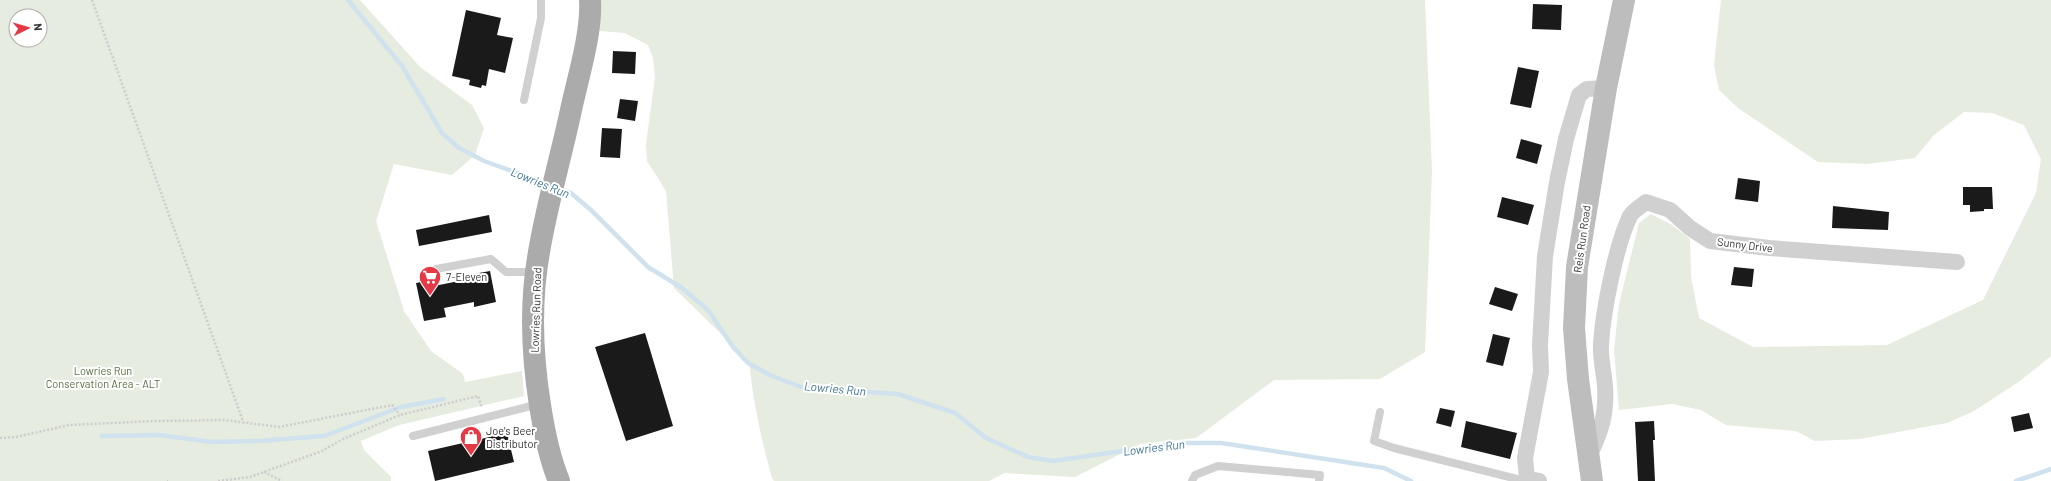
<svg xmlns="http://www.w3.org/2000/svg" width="2051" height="481" font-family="Barlow,sans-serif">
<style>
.green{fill:#e6ecdf;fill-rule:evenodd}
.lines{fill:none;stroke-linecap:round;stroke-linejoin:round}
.stream{stroke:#cfe2ee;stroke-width:4.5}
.building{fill:#1a1a1a}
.path{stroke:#cdcdcd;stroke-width:2.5;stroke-dasharray:2 2;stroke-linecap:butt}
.lane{stroke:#d0d0d0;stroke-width:8}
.street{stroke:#d0d0d0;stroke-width:16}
.secondary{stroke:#bdbdbd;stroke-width:22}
.primary{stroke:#ababab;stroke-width:22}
.labels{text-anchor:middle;stroke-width:4;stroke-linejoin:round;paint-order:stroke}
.street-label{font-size:11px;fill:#333;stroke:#fff}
.poi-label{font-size:11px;fill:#333;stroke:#fff;text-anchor:start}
.park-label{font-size:11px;fill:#56703f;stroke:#fff}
.water-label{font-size:12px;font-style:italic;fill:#3f7597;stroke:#fff}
</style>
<rect width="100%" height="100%" fill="#fff"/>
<path class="green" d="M0 0H360L420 67 472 105 484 128 475 155 452 175 394 164 376 221 404 311 431 351 463 374 465 382 522 371 524 396 399 425 361 441 364 450 391 477V481H0ZM16 16H40V40H16Z
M590 0H1425L1432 171 1425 352 1380 379 1274 380 1196 438 1140 444 1075 477 1005 473 989 481H774L772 478C761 439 753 401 749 361L674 288 666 191 647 161 646 144 655 77 653 58 648 45 625 33 587 30Z
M1721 0H2051V356L2020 381 1974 411 1947 423 1860 439 1815 441 1796 431 1726 425 1701 410 1672 404 1619 410 1614 350 1619 304 1639 223 1651 214 1672 225 1690 239 1691 277 1699 318 1753 347 1887 345 1983 300 2036 193 2041 159 2024 125 1992 113 1964 112 1934 135 1915 158 1867 164 1818 162 1738 108 1719 90 1714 65Z"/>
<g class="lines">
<path class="stream" d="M348 0 402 66 442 133 459 148 484 161 548 184
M558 188 571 193 592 211 648 267 682 288 708 310 733 347 748 363 772 376 804 388 898 394 955 413 986 438 1028 457 1053 461 1178 443H1221L1384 468 1411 481
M102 436 159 435 212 442 259 441 324 436 401 407 444 399
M2016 481 2051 469"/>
</g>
<path class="building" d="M1533 4 1562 5 1561 30 1532 29Z
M466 10 501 18 497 35 513 38 505 73 489 69 486 86 482 85 481 88 469 85 470 80 452 76Z
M613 51 636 52 635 74 612 73Z
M1518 67 1539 71 1531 108 1510 104Z
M620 99 638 101 635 121 617 118Z
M602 128 622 129 620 158 600 157Z
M1521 139 1542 145 1537 164 1516 158Z
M1738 178 1760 181 1758 202 1735 199Z
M1963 187H1992L1993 209H1984V211L1970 212V205H1963Z
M1502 197 1534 205 1528 225 1497 217Z
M1833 206 1889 212 1888 230 1832 228Z
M489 215 492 232 419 246 416 230Z
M1734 267 1754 269 1752 287 1731 285Z
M490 271 496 302 474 307V302L444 308 446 317 424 321 416 283 438 279 439 285 469 279 468 275Z
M1495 287 1518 294 1512 311 1489 304Z
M645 333 673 426 626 441 595 347Z
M1493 334 1510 338 1503 366 1486 362Z
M1440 408 1455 411 1451 427 1436 423Z
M2029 413 2033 428 2014 432 2011 417Z
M1466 421 1517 433 1510 459 1461 447Z
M1654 421 1655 440H1653L1655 481H1638L1635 422Z
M507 433 514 462 435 481 428 451Z"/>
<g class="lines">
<path class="path" d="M92 0 244 424
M0 438 16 437 69 425 155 421 225 420 279 427 392 405 400 415
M264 472 282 481
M167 481H168
M218 481 250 477 322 451 343 439 400 415 478 396 482 408"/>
<path class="lane" d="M524 100 541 18V0
M436 269 491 259 506 272H536
M1380 412 1374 441 1394 448 1517 479H1527
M413 436 539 404
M1192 481 1195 475 1218 466 1320 475 1319 481"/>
<path class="street" d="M1589 456C1601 432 1607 414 1605 386 1604 373 1600 357 1601 344 1603 311 1616 245 1630 216 1633 211 1641 206 1646 202L1670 210 1690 228 1710 241 1769 248 1957 262
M1539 481 1527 479 1525 458 1541 372 1540 345 1545 256 1557 182 1566 139 1579 95 1587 89 1606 88"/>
<path class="secondary" d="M1592 481 1578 379 1574 328 1577 267 1606 88 1624 0"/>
<path class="primary" d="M559 481C549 457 544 431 540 405 532 355 530 302 539 252 547 204 561 157 571 110 578 77 592 33 590 0"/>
</g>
<defs>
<g id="supermarket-pin" transform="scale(1.15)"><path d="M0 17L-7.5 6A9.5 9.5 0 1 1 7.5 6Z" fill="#e63946" stroke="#fff"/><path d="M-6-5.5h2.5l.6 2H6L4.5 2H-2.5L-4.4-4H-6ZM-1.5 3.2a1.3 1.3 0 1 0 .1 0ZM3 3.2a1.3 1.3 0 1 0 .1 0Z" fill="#fff"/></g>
<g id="shop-pin" transform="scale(1.15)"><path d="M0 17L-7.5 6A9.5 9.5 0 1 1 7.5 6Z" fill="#e63946" stroke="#fff"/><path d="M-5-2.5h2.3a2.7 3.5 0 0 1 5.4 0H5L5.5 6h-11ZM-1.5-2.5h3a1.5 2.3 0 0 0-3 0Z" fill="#fff"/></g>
</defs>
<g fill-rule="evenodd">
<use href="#supermarket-pin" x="430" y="277"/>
<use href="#shop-pin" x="471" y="437"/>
</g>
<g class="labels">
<g class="street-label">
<text transform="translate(1582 239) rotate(-82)" y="4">Reis Run Road</text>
<text transform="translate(1745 245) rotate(7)" y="4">Sunny Drive</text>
<text transform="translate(536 310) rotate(-88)" y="4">Lowries Run Road</text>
</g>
<g class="poi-label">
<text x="446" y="281">7-Eleven</text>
<text x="486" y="435">Joe's Beer<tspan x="486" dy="13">Distributor</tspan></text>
</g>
<g class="park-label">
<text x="103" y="375">Lowries Run<tspan x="103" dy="13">Conservation Area - ALT</tspan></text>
</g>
<g class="water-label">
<text transform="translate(540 183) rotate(22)" y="4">Lowries Run</text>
<text transform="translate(835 389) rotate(5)" y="4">Lowries Run</text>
<text transform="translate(1154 448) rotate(-7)" y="4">Lowries Run</text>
</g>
</g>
<g transform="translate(28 28) rotate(85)"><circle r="19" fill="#ffffff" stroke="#adadad"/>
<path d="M0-3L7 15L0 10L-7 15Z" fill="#e63946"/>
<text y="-6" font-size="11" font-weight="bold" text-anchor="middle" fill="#333333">N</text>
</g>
</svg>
